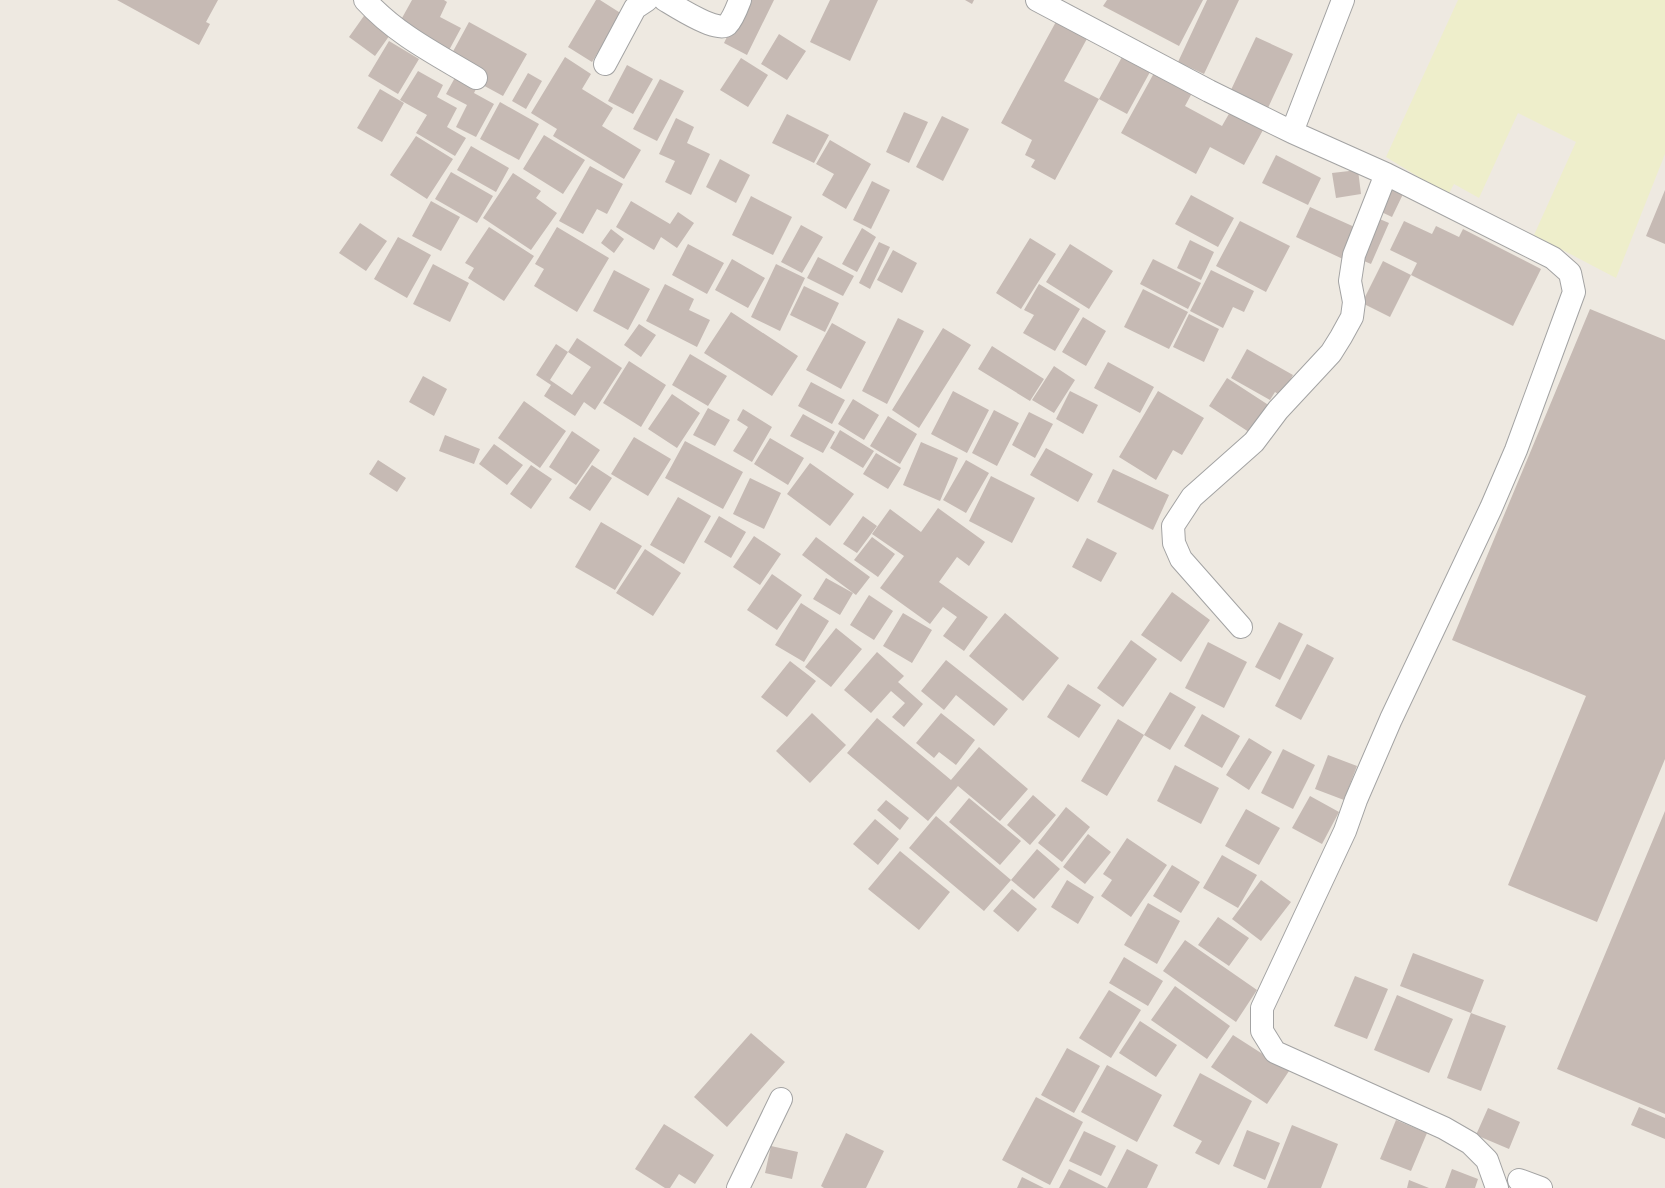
<svg xmlns="http://www.w3.org/2000/svg" width="1665" height="1188" font-family="Karla,sans-serif">
<style>
.farmland{fill:#eeeecb}
.building{fill:#c6bab4}
.lines{fill:none;stroke-linecap:round;stroke-linejoin:round}
.minor-casing{stroke:#a3a3a3;stroke-width:24}
.minor{stroke:#fff;stroke-width:22}
</style>
<rect width="100%" height="100%" fill="#eee9e1"/>
<path class="farmland" d="M1458 0H1665V154L1616 278 1534 235 1576 142 1518 113 1479 198 1454 184 1448 195 1386 157Z"/>
<path class="building" d="M117 0H218L206 22 210 24 199 45Z
M412 0H444L447 2 440 17 461 28 447 54 397 27Z
M596 0H600L622 14 592 62 568 47Z
M745 0H774L747 55 724 43Z
M830 0H878L850 61 810 42Z
M965 0H974L972 4Z
M1107 0H1203L1179 46 1103 6Z
M1207 0H1239L1204 74 1178 62Z
M366 13 392 32 375 56 349 37Z
M1058 18 1089 35 1064 81 1099 99 1055 180 1031 167 1035 160 1025 155 1032 140 1001 123Z
M469 22 527 54 503 96 479 83 450 57Z
M779 34 806 51 787 80 761 64Z
M1256 37 1293 54 1267 110 1230 92Z
M389 41 419 59 398 94 368 76Z
M565 57 591 74 582 89 613 108 602 126 641 150 624 179 553 136 557 129 531 113Z
M1122 57 1150 72 1127 114 1099 99Z
M741 58 768 75 748 107 720 90Z
M627 65 653 79 633 114 608 101Z
M418 71 443 85 437 97 457 108 447 127 466 138 455 156 416 133 427 115 400 100Z
M458 72 479 83 474 93 494 104 476 137 456 127 467 105 446 94Z
M528 73 542 81 526 109 512 101Z
M1154 73 1192 93 1185 106 1222 126 1230 112 1263 130 1244 165 1210 147 1196 174 1121 133Z
M660 79 684 91 657 141 633 129Z
M380 89 404 103 382 142 357 128Z
M500 102 539 124 519 160 480 139Z
M904 112 928 122 909 163 886 152Z
M787 114 829 135 814 163 772 143Z
M942 116 969 129 943 181 916 167Z
M676 118 694 127 687 143 710 154 691 195 665 182 675 161 659 154Z
M544 135 585 160 563 194 523 169Z
M416 136 453 159 427 199 390 175Z
M830 140 871 164 846 209 822 195 834 174 816 164Z
M471 146 509 168 496 192 457 170Z
M1276 155 1321 178 1308 205 1262 183Z
M720 159 750 175 736 203 706 187Z
M590 166 623 184 607 214 597 209 583 234 559 221Z
M1358 170 1361 194 1336 198 1332 173Z
M451 172 493 196 477 223 435 199Z
M513 173 541 191 536 198 557 213 531 250 483 218Z
M872 181 890 190 871 229 853 220Z
M1387 184 1404 192 1392 217 1375 209Z
M1665 190V244L1646 236Z
M1191 195 1234 218 1218 247 1175 224Z
M751 196 792 217 773 255 732 235Z
M431 201 460 217 441 251 412 236Z
M631 201 670 224 678 212 694 223 677 248 661 237 654 250 616 227Z
M1310 207 1359 229 1345 260 1296 237Z
M1375 217 1389 223 1371 264 1357 258Z
M1240 221 1290 246 1266 292 1216 266Z
M1404 221 1432 234 1436 226 1459 237 1463 229 1541 269 1513 326 1411 275 1417 263 1390 250Z
M360 223 387 241 366 271 339 253Z
M801 225 823 237 802 273 781 262Z
M489 227 534 256 504 301 468 278 474 268 465 263Z
M557 227 609 258 577 312 534 286 544 269 535 264Z
M862 228 876 237 857 272 842 264Z
M611 229 624 239 614 253 601 243Z
M398 237 431 255 407 298 374 279Z
M1030 238 1056 254 1021 309 996 293Z
M1190 240 1214 252 1201 280 1177 268Z
M879 242 890 247 870 289 859 283Z
M688 244 724 263 707 294 672 275Z
M1070 244 1113 271 1089 309 1046 282Z
M893 250 917 263 902 293 877 280Z
M818 257 854 276 843 296 807 278Z
M732 259 765 278 748 308 715 290Z
M1153 259 1201 283 1188 309 1140 284Z
M1383 261 1411 275 1390 317 1362 303Z
M433 264 469 283 450 322 413 304Z
M776 264 805 278 780 331 751 317Z
M614 270 650 289 628 330 593 311Z
M1211 270 1254 291 1244 312 1233 307 1223 328 1190 311Z
M665 284 694 299 689 310 710 320 697 347 646 321Z
M1039 284 1080 309 1055 351 1023 333 1034 315 1024 310Z
M804 286 839 303 825 332 790 315Z
M1143 289 1188 312 1169 349 1124 327Z
M1590 309 1665 340V759L1597 922 1508 885 1586 696 1452 640Z
M731 312 798 356 772 396 704 353Z
M1189 314 1219 329 1204 362 1173 347Z
M1083 317 1106 331 1086 366 1062 352Z
M898 318 924 331 887 404 862 391Z
M832 323 866 342 841 389 806 370Z
M639 324 656 335 641 357 624 345Z
M943 328 971 345 919 428 892 410Z
M577 338 622 368 595 410 584 402 575 416 544 396 551 385 536 375 556 344 568 352 550 380 572 395 591 367 568 352Z
M992 346 1044 379 1030 401 978 369Z
M1247 349 1293 375 1281 396 1275 392 1270 400 1231 378Z
M690 354 727 376 708 406 672 385Z
M629 361 666 385 641 427 603 403Z
M1108 362 1154 387 1140 413 1094 388Z
M1054 366 1075 380 1054 413 1032 400Z
M423 376 447 389 434 416 409 402Z
M1227 378 1270 406 1252 434 1209 406Z
M811 382 845 400 832 424 798 406Z
M953 391 989 410 967 453 931 434Z
M1070 391 1098 405 1083 434 1056 419Z
M1158 391 1204 418 1182 455 1173 450 1156 480 1119 457Z
M672 394 700 413 677 448 648 429Z
M853 399 879 415 864 440 838 424Z
M524 401 566 431 540 468 498 438Z
M708 408 730 420 715 446 693 435Z
M743 409 772 427 752 462 733 451 748 427 737 420Z
M994 410 1019 423 997 466 972 453Z
M1029 412 1053 424 1035 458 1012 445Z
M803 414 835 432 823 453 790 436Z
M888 416 917 434 900 464 870 446Z
M840 430 874 451 863 468 830 448Z
M572 431 600 450 576 485 549 467Z
M445 435 480 449 474 464 439 451Z
M634 437 671 459 648 496 611 474Z
M770 438 804 458 788 485 754 464Z
M685 441 743 472 723 509 665 478Z
M921 442 958 458 940 501 903 485Z
M494 444 523 465 507 485 479 464Z
M1046 448 1093 474 1078 502 1030 475Z
M876 453 901 468 888 489 863 474Z
M378 460 406 478 397 492 369 474Z
M966 460 989 473 966 513 943 500Z
M810 463 854 494 830 526 787 494Z
M531 465 552 479 531 509 510 494Z
M592 465 612 478 590 511 569 498Z
M1113 469 1169 495 1153 530 1097 502Z
M991 476 1035 498 1012 543 969 521Z
M750 478 781 493 764 529 733 514Z
M678 497 711 516 684 564 650 545Z
M938 508 985 542 969 566 957 557 939 582 988 617 964 651 943 636 957 617 943 607 930 624 880 588 904 556 872 534 890 509 921 532Z
M719 516 746 532 731 558 704 542Z
M863 516 877 526 857 553 843 544Z
M601 522 642 546 615 590 575 567Z
M754 536 781 554 760 585 733 567Z
M816 537 870 577 856 595 802 555Z
M872 537 895 554 878 577 854 560Z
M1087 538 1117 553 1101 582 1072 567Z
M645 549 681 573 653 616 616 593Z
M772 574 802 595 777 630 747 610Z
M826 578 853 593 840 615 813 599Z
M1172 592 1210 620 1181 662 1141 635Z
M869 595 893 611 874 640 850 625Z
M801 603 829 621 804 662 775 645Z
M903 613 932 630 912 663 883 646Z
M1005 613 1059 658 1023 701 969 656Z
M1279 622 1303 634 1280 680 1255 667Z
M836 628 862 649 831 687 805 667Z
M1131 640 1157 659 1123 707 1097 688Z
M1208 642 1247 662 1224 708 1185 688Z
M1307 644 1334 658 1301 720 1275 706Z
M877 652 904 676 898 682 923 704 904 727 892 717 905 703 891 691 871 713 844 690Z
M946 660 1008 709 994 726 956 695 944 710 921 691Z
M790 661 816 681 787 717 761 697Z
M1068 684 1101 705 1079 738 1047 717Z
M1170 692 1196 707 1170 750 1144 735Z
M812 713 846 745 810 783 776 751Z
M941 713 975 740 956 765 939 752 934 758 916 743Z
M1202 714 1240 736 1222 768 1184 746Z
M877 718 951 780 979 747 1028 789 1000 821 958 786 928 821 847 753Z
M1118 719 1144 735 1107 796 1081 781Z
M1249 738 1272 752 1249 790 1226 775Z
M1283 749 1315 765 1293 809 1261 793Z
M1328 755 1357 766 1344 800 1315 789Z
M1175 765 1219 788 1201 824 1157 801Z
M1033 795 1056 815 1030 845 1007 825Z
M1310 796 1339 812 1322 844 1292 828Z
M969 798 1021 841 1000 865 949 822Z
M886 800 909 818 900 830 877 810Z
M1066 807 1090 827 1062 862 1038 843Z
M1246 809 1280 828 1259 865 1225 846Z
M1665 811V1114L1557 1069Z
M936 816 1011 880 984 911 909 848Z
M875 819 899 839 878 865 853 844Z
M1088 834 1111 852 1085 884 1063 867Z
M1127 838 1167 865 1131 917 1101 896 1112 880 1103 874Z
M1037 849 1060 869 1034 899 1011 880Z
M900 851 950 892 919 930 868 889Z
M1222 855 1257 875 1238 908 1203 888Z
M1172 865 1200 882 1181 913 1153 896Z
M1067 880 1094 897 1078 924 1051 907Z
M1261 880 1291 902 1261 941 1232 919Z
M1012 889 1037 909 1018 932 993 911Z
M1148 903 1180 921 1157 964 1124 945Z
M1218 917 1249 938 1229 966 1198 945Z
M1185 940 1257 990 1236 1022 1163 971Z
M1413 953 1484 980 1471 1013 1506 1026 1481 1091 1447 1078 1471 1013 1400 986Z
M1124 957 1163 981 1148 1006 1109 983Z
M1355 976 1388 989 1367 1039 1334 1026Z
M1175 986 1230 1026 1207 1059 1151 1020Z
M1109 990 1141 1010 1111 1058 1079 1038Z
M1397 995 1453 1019 1429 1073 1374 1050Z
M1140 1021 1177 1045 1156 1077 1119 1053Z
M751 1033 785 1062 727 1127 694 1097Z
M1233 1035 1289 1071 1267 1104 1211 1067Z
M1067 1048 1100 1066 1074 1113 1041 1095Z
M1107 1065 1162 1095 1137 1142 1081 1112Z
M1200 1073 1252 1101 1219 1165 1195 1153 1202 1141 1173 1126Z
M1036 1097 1083 1122 1050 1185 1002 1160Z
M1639 1107 1665 1118V1139L1631 1125Z
M1488 1108 1520 1122 1509 1149 1476 1135Z
M1396 1120 1427 1133 1411 1171 1380 1159Z
M664 1124 714 1155 695 1184 679 1174 670 1188H665L635 1169Z
M1292 1125 1338 1144 1321 1188H1267Z
M1247 1130 1280 1143 1265 1180 1233 1166Z
M1084 1131 1116 1146 1101 1176 1069 1161Z
M846 1133 884 1151 866 1188H824L821 1186Z
M771 1146 798 1152 792 1179 765 1173Z
M1127 1149 1158 1165 1147 1188H1059L1069 1169 1107 1188Z
M1452 1169 1478 1179 1475 1188H1445Z
M1022 1177 1044 1188H1017Z
M1409 1180 1429 1188H1407Z"/>
<g class="lines">
<g class="minor-casing">
<path id="minor" d="M365 0C397 35 436 54 476 78
M665 0C675 6 717 33 727 25 733 19 737 8 740 0
M1037 0 1209 91 1292 132 1386 174 1553 258 1570 273 1574 292 1516 450 1491 508 1391 719 1356 800 1345 831 1262 1008V1031L1275 1052 1444 1128 1470 1143 1487 1160 1497 1188
M605 64 635 8 647 0
M1292 132 1343 0
M1241 627 1181 559 1174 543 1173 526 1192 497 1254 442 1278 410 1331 353 1341 337 1352 317 1354 302 1350 281 1354 255 1386 174
M1519 1180 1541 1188
M738 1188 781 1099"/>
</g>
<use href="#minor" class="minor"/>
</g>
</svg>
